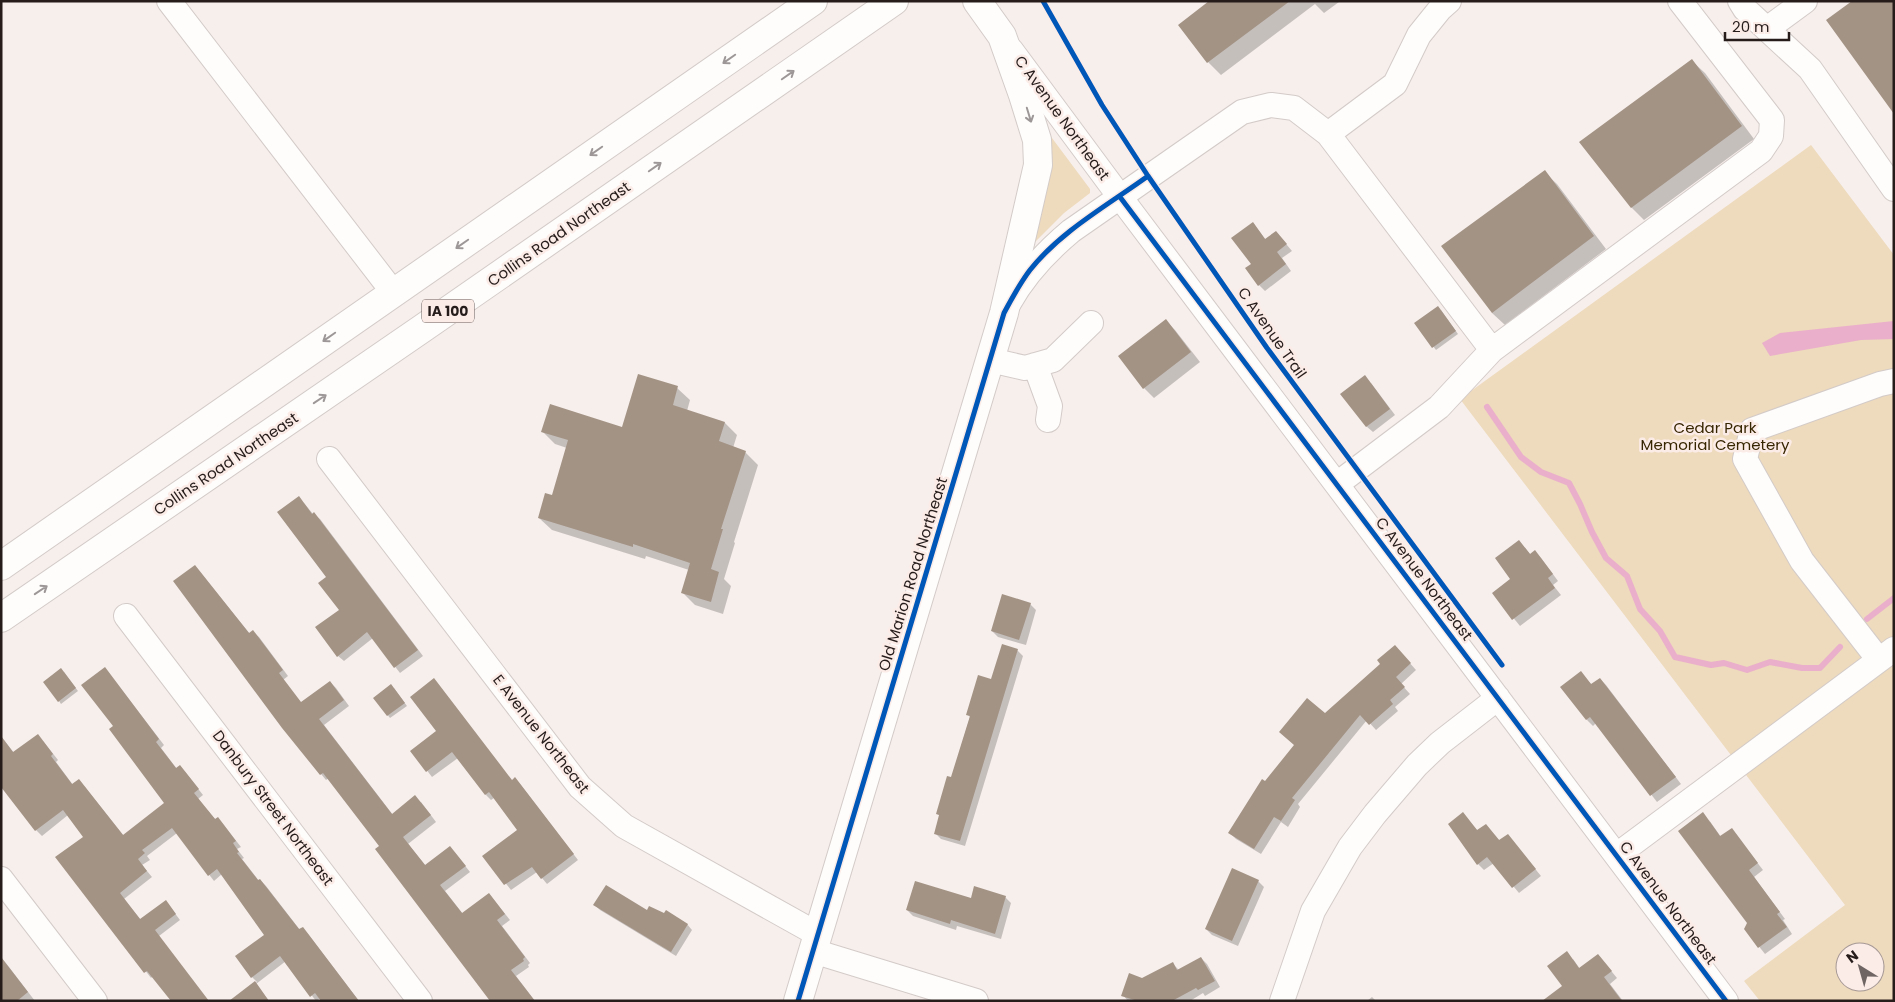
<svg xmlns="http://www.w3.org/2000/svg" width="1895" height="1002" font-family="Poppins,sans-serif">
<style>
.green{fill:#eedabc;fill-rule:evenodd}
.water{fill:#eaafcb}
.shadow{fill:#0003}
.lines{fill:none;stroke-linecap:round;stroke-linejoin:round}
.stream{stroke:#eaafcb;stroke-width:6}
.building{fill:#a39385}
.minor-casing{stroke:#d3cbc8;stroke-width:26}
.major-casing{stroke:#d3cbc8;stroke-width:30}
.highway-casing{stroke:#d3cbc8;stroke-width:30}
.minor{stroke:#fefdfc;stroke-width:24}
.major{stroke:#fefdfc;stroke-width:28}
.highway{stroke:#fefdfc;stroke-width:28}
.cycleway-casing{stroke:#fcece8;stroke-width:8}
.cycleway{stroke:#0057b8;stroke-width:5}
.oneway{stroke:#9d9897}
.labels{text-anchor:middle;stroke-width:5;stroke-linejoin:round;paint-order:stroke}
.shield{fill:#fcece8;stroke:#665b58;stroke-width:1}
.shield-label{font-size:14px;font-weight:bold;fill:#261d1b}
.street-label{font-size:15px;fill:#261d1b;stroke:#fcece8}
.park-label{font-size:15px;fill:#372602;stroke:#fcece8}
</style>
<rect width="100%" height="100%" fill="#f7efec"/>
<path class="green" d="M1049 134 1090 189V193L1064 213 1026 251Z
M1811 145 1894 255V1001H1760L1744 981 1845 905 1460 399ZM1845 952H1875V982H1845Z"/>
<path class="water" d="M1894 321V339L1861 340 1770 356 1762 343 1780 333Z"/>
<path class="shadow" d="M1211 1H1338L1339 2 1324 13 1315 4 1221 75 1208 62 1180 25Z
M1692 61 1705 73 1754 139 1644 220 1632 208 1581 142Z
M1544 172 1557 184 1606 249 1505 325 1492 313Z
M1253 223 1266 240 1276 232 1292 251 1282 258 1291 271 1265 291 1259 285 1252 264Z
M1441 310 1458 334 1436 350 1415 323Z
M1166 321 1175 330 1200 362 1154 398 1144 388Z
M1371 383 1395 415 1373 432 1366 426Z
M677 388 690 400 687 411 725 423 737 435 733 448 745 452 758 465 734 542 735 543 724 579 731 586 723 614 695 605 682 592 689 570 646 556 645 559 552 530 539 518 553 497 567 448 555 444 542 431 623 429Z
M304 503 313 514H314L320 519 423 656 400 673 373 638 344 661 338 656 340 610 328 578Z
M1519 541 1531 555 1535 552 1541 558 1558 581 1553 585 1561 595 1520 626 1493 593 1512 579Z
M195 566 250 634 253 632 259 637 288 676 283 680 301 703 330 682 336 688 349 706 324 725 393 815 421 802 436 822 408 844 426 866 455 853 470 872 445 891 463 914 489 894 494 900 510 920 502 926 530 963 528 965 529 967 516 976 535 1001 380 846 329 778 326 780 321 774Z
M1030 604 1036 610 1026 645 998 637 992 631Z
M1017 650 1023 656 965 846 941 839 935 833 970 717 967 714Z
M1401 653 1416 670 1401 684 1410 694 1395 707 1398 711 1376 730 1367 720 1298 804 1300 807 1288 827 1281 822 1261 854 1236 839 1230 833 1265 783 1325 715Z
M105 668 164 745 161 748 177 769 185 772 203 795 198 799 216 820 218 819 223 824 241 847 237 849 244 858 242 859 259 881 260 880 266 886 300 930 308 934 359 1001H323L321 998 316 1001 286 961 256 984 269 1001H231L257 982 252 977 266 935 222 874 214 881 177 833 147 856 150 860 142 865 152 877 124 899 141 920 171 908 180 920 159 936 153 976 151 978 120 938 85 837 68 815 42 836 36 830 1 736 14 753 43 741 58 760 56 762 73 785 84 786 124 836 166 804 115 727Z
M64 672 78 691 61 704 59 701Z
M1581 673 1592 685 1600 679 1606 685 1681 784 1657 802 1596 723 1593 726 1587 720 1562 687Z
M434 680 512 781 520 784 578 860 547 884 537 872 511 890 484 856 519 830 494 798 491 800 486 795 458 758 432 777 412 751 438 732Z
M394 688 407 706 390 718 374 698Z
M1463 814 1478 831 1486 825 1500 841 1508 835 1541 876 1519 893 1494 863 1484 870 1478 864Z
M1709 820 1721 837 1731 829 1763 870 1754 877 1785 919 1783 920 1792 934 1765 954 1745 929 1748 923Z
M1258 881 1264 887 1238 946 1212 935 1206 929Z
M1005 897 1011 903 1001 939 957 926 956 930 913 916 907 910 971 900Z
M595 905 647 912 687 924 692 930 676 956 600 910Z
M1598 955 1617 978 1610 984 1623 1001H1575L1573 959 1580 969Z
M1 957 9 967 35 1001H1Z
M1201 958 1207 964 1220 987 1205 996 1203 993 1190 1001H1128L1123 995 1142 979 1173 964 1179 970Z
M1372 997 1376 1001H1367Z"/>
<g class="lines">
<path class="stream" d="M1487 407 1521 457 1541 472 1569 483 1580 504 1592 532 1606 558 1627 576 1640 609 1660 631 1675 657 1711 665 1724 663 1747 670 1770 662 1802 668H1820L1840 647
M1867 619 1894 598"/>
</g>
<path class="building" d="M1209 1H1290L1207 63 1178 25Z
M1852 1H1894V114L1826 20Z
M1692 59 1742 126 1631 208 1579 142Z
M1545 170 1594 236 1492 313 1441 246Z
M1253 222 1265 239 1276 231 1287 244 1277 252 1286 264 1258 286 1245 268 1251 264 1231 238Z
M1438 306 1456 331 1432 348 1414 323Z
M1166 319 1191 352 1143 389 1118 356Z
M638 374 678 386 673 405 725 422 719 441 746 451 721 529H723L711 569 719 572 711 602 681 593 690 563 633 544V547L538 518 545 493 552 495 568 440 541 432 550 404 622 427Z
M1365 375 1390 409 1366 427 1340 394Z
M299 496 312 514 314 512 418 650 394 668 367 632 337 657 315 627 339 610 318 583 326 577 277 512Z
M1519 540 1530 554 1535 550 1553 574 1548 578 1555 588 1512 620 1492 593 1510 579 1495 558Z
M195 565 249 633 253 630 283 670 279 673 301 702 330 681 344 700 319 719 392 814 415 795 431 815 403 837 425 865 450 846 466 866 440 885 462 913 489 893 505 914 497 920 525 957 523 959 524 961 511 970 535 1001H490L375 849 379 846 323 773 320 775 282 728 173 581Z
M1002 594 1031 603 1019 640 991 631Z
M1002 644 1018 649 960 841 934 834 939 815 936 814 947 776 951 777 970 716 966 715 978 675 991 679Z
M1395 645 1411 663 1396 677 1405 687 1390 700 1393 704 1369 725 1360 715 1292 798 1295 800 1281 821 1274 817 1254 849 1228 833 1262 779 1265 781 1294 745 1279 732 1307 698 1325 713 1380 664 1377 660Z
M105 667 159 739 156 742 176 768 180 765 199 789 194 793 215 819 218 817 236 841 233 843 239 852 237 853 258 880 260 879 299 929 303 927 359 1001H321L315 993 310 997 280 956 251 978 235 956 264 935 217 869 208 876 172 828 142 850 145 853 138 859 147 871 120 893 140 919 166 900 176 914 155 930 209 1001H171L147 971 144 973 55 857 83 837 63 810 35 831 1 787V736L13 752 38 734 53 754 51 756 72 784 79 779 123 835 164 803 109 729 113 726 81 685Z
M61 668 76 688 58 702 43 682Z
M1581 671 1591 684 1600 678 1676 777 1650 796 1590 717 1586 720 1560 687Z
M434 678 512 780 515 777 574 854 541 879 532 867 504 885 482 856 517 830 489 792 485 795 452 752 426 772 410 751 436 731 410 697Z
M391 684 405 703 387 716 373 698Z
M1463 812 1477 830 1486 824 1499 840 1508 834 1536 869 1512 888 1487 857 1477 865 1448 824Z
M1703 812 1720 836 1732 828 1758 863 1749 870 1780 912 1777 914 1787 927 1758 948 1744 929 1747 923 1678 831Z
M1232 868 1259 880 1232 941 1205 929Z
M915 881 971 898 974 886 1006 896 995 934 951 920 950 924 906 910Z
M606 885 647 910 649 906 664 913 666 910 688 924 671 952 593 905Z
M1567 951 1579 968 1598 954 1612 971 1604 977 1622 1001H1542L1562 986 1547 966Z
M1 957 28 992 17 1001H1Z
M1201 957 1215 981 1198 990 1196 988 1172 1001H1138L1121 996 1129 973 1142 978 1173 962 1177 970Z
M255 981 269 1001H229Z"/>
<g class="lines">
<g class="minor-casing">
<path id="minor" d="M169 1 393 292
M1740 1 1745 9 1810 69 1894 189
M1767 29 1805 1
M1011 50 1120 197 1726 1001
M1328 134 1395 84 1419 35 1440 9 1449 1
M1009 303C1025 274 1046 252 1071 231L1242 112 1271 105 1294 108 1328 134 1492 350
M990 360 1025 368 1053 360 1091 323
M1035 365 1050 406 1048 420
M329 459 580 787 624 826 819 935
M1337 484 1439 407 1492 350 1761 151 1771 136 1772 120 1680 1
M126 616 420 1001
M1879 660 1802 561 1745 459 1752 430 1880 384 1894 381
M1617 855 1894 649
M1 879 95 1001
M813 951 976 1001
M1282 1001 1313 911 1350 847 1375 814 1417 765 1440 743 1498 698"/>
</g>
<g class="major-casing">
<path id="major" d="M798 1001 1004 313 1038 165 1037 140 1023 95 1002 36 977 1"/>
</g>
<g class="highway-casing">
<path id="highway" d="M1 566 813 1
M1 618 423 328 894 1"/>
</g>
<use href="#minor" class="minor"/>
<use href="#major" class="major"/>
<use href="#highway" class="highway"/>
<g class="cycleway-casing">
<path id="cycleway" d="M1043 1 1102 105 1148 176 1267 348 1502 665
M1120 197 1726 1001
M798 1001 1004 313C1012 298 1020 283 1030 270 1061 231 1108 205 1148 176"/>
</g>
<use href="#cycleway" class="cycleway"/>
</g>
<defs><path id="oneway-shaft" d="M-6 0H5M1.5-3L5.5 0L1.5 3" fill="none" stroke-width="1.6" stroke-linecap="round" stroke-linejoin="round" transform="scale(1.25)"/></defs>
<g class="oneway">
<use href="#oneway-shaft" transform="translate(729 59) rotate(145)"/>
<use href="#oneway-shaft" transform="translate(788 75) rotate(-35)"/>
<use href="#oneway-shaft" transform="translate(1029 115) rotate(73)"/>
<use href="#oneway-shaft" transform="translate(596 151) rotate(145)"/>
<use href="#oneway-shaft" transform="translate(655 167) rotate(-35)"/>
<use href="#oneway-shaft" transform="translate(462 244) rotate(145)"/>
<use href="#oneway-shaft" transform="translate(329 337) rotate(145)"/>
<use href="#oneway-shaft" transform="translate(320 399) rotate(-34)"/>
<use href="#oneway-shaft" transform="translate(41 590) rotate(-34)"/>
</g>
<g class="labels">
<rect class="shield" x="422" y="299.5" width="52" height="23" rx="4"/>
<g class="shield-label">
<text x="448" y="316">IA 100</text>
</g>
<g class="street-label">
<text transform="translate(1062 118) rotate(54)" y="5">C Avenue Northeast</text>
<text transform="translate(559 234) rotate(-35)" y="5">Collins Road Northeast</text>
<text transform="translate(1272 333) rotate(55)" y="5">C Avenue Trail</text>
<text transform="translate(226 464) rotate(-34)" y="5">Collins Road Northeast</text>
<text transform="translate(913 574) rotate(-73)" y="5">Old Marion Road Northeast</text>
<text transform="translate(1424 579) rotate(53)" y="5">C Avenue Northeast</text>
<text transform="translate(541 734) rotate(52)" y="5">E Avenue Northeast</text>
<text transform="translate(273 808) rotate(53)" y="5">Danbury Street Northeast</text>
<text transform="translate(1668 903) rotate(53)" y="5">C Avenue Northeast</text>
</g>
<g class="park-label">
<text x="1715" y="433">Cedar Park<tspan x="1715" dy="17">Memorial Cemetery</tspan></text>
</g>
</g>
<rect width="1895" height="1002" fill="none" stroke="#261d1b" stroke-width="5"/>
<g transform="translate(1860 967) rotate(323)"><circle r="24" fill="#fcece8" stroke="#a69996"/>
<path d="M0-4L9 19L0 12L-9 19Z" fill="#6f6664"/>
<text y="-8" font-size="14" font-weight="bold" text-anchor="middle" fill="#261d1b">N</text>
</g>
<path d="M1725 32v8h64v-8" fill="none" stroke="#261d1b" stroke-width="2.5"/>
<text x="1732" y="32" font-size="15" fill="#261d1b" stroke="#fcece8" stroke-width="4" paint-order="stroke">20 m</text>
</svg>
